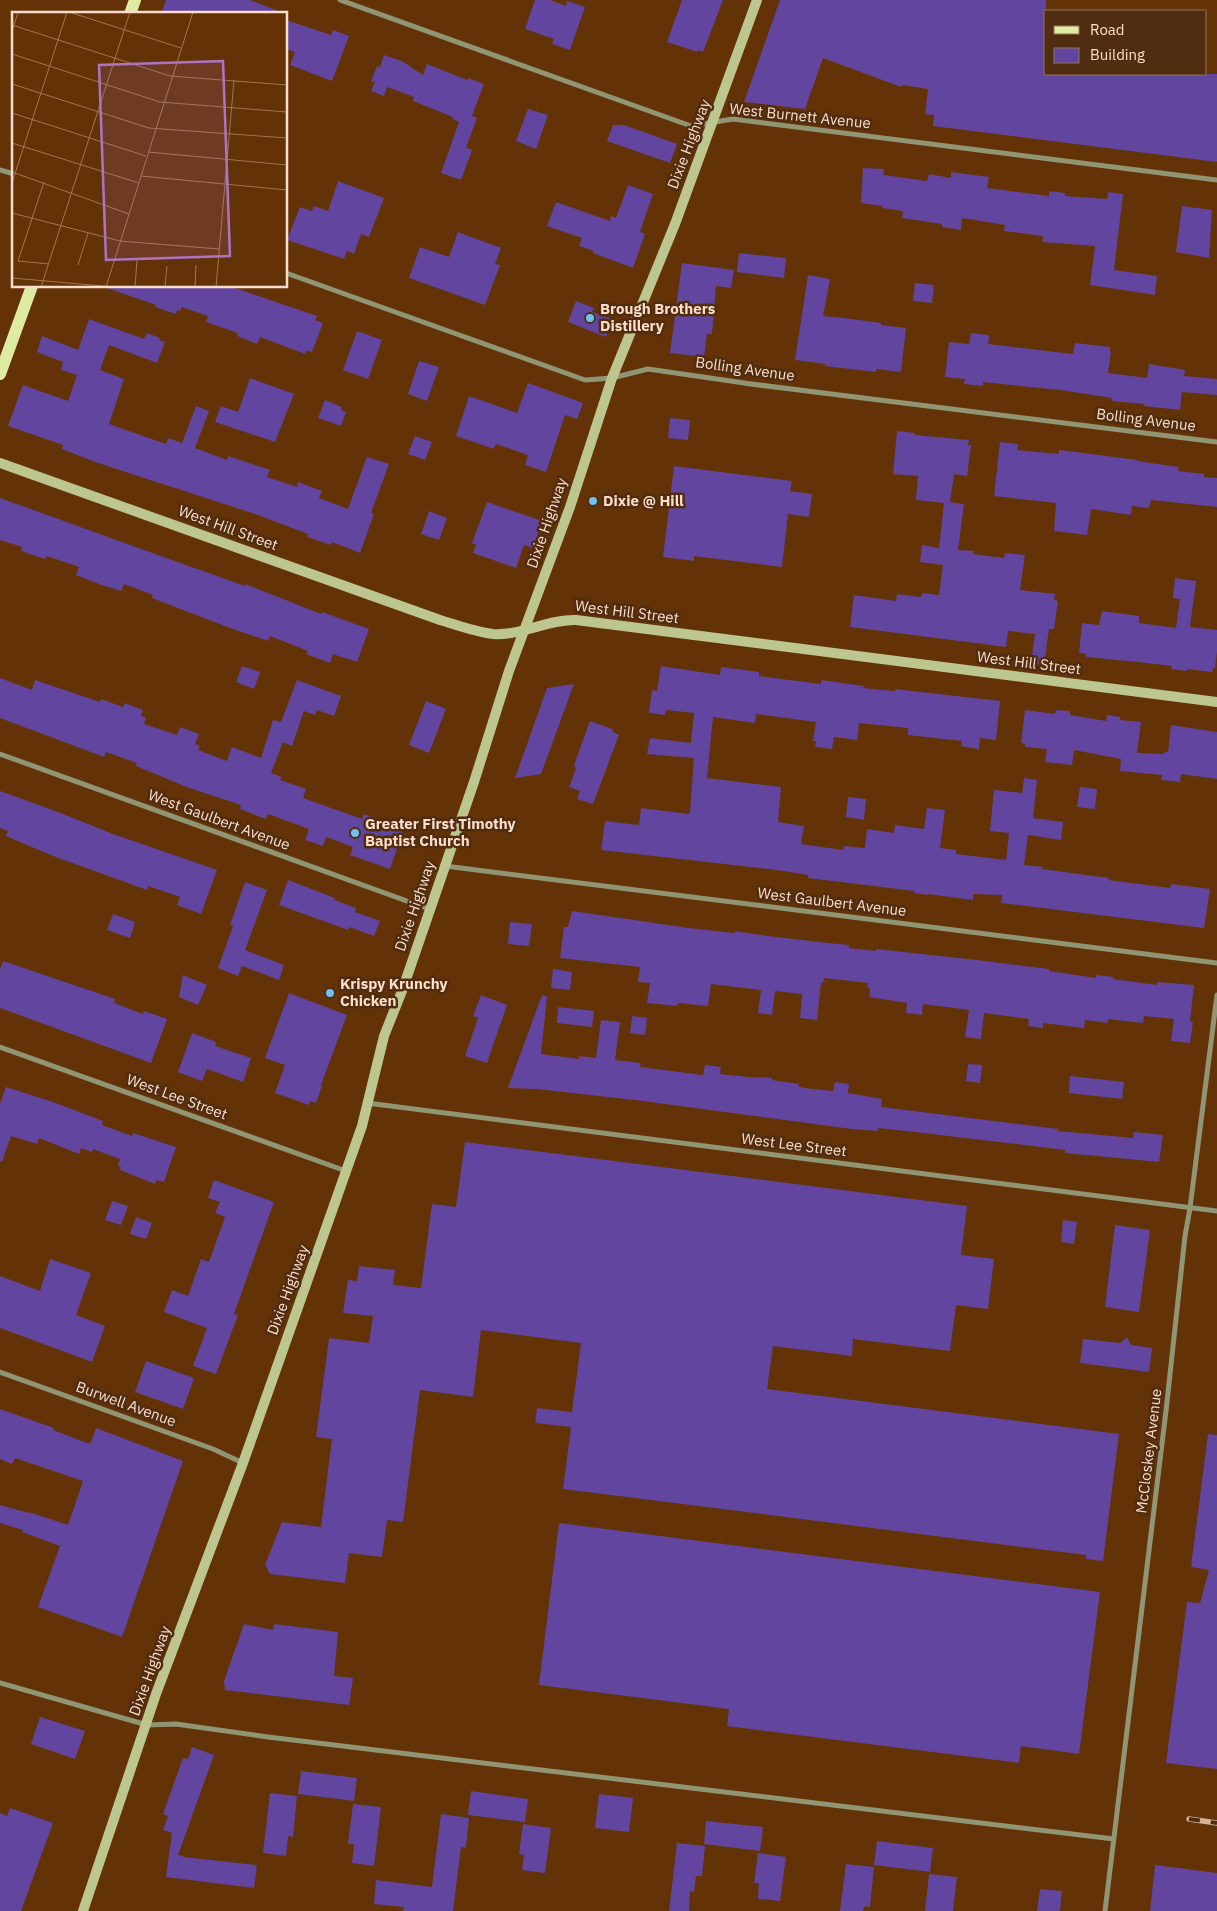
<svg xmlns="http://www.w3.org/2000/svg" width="1217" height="1911" font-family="'IBM Plex Sans',sans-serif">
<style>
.building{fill:#62459f}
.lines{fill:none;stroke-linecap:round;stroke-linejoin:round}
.street{stroke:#909674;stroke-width:5}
.secondary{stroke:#bdc68e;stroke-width:10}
.primary{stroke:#dfeaa2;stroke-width:12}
.rail-casing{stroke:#d4b197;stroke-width:5.5}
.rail{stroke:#502d11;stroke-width:4;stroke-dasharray:11;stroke-linecap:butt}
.poi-dot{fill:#6dc2f3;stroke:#502d11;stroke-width:2}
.labels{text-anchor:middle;stroke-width:5;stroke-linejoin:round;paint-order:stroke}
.street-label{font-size:15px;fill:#fcddc9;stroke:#502d11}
.poi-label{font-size:15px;font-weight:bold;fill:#fcddc9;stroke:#502d11;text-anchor:start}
.inset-road{fill:none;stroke:#a07654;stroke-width:1}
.view{fill:#af73c3;fill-opacity:0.15;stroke:#af73c3;stroke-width:2.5}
.inset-edge{fill:none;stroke:#fcddc9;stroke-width:2.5}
</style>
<rect width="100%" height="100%" fill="#633206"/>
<path class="building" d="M166 0H250L283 13 161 14Z
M535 0H550L566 6 567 1 585 7 570 50 552 44 554 39 525 29Z
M682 0H723L703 52 698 50 697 52 667 42Z
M780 0H1046V74H1217V162L933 126 934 115 925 114 928 89 902 85 901 87 823 58 805 109 744 102Z
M286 20 331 35 333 30 349 36 332 81 290 65 295 52 286 49Z
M384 55 402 61 423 75 427 64 467 80 468 78 484 84 472 116 477 118 466 148 472 150 461 180 441 173 459 122 452 119 453 117 413 101 414 97 387 87 384 96 371 91 375 82 371 81 377 66 380 67Z
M528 109 548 115 536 149 516 141Z
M613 125H624L677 144 670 163 607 141Z
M863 168 884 169 883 175 927 181 929 174 951 178V172L989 177 987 188 1049 196V191L1065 193V196L1107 199 1108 192 1123 194 1114 270 1157 276 1155 295 1090 285 1095 246 1042 242 1043 236 1004 231 1005 225 962 218 961 230 942 227V224L902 218 903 211 882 208V206L861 203Z
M338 181 384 198 369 237 361 234 354 254 347 251 344 259 287 240 300 207 312 211 314 206 328 211Z
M628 185 653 194 640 232 645 234 633 268 593 253 594 251 579 246 582 238 547 226 556 202 610 221 611 216 616 218Z
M1182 206 1212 210 1209 258 1176 252Z
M458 232 501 248 495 264 500 265 485 305 409 278 420 247 449 257Z
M739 253 786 258 784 278 737 272Z
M682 263 734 270 731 288 716 286 712 334H707L704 357 670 353Z
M808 275 830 279 823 316 844 318 881 323V325L906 328 901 372 876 369V372L825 366V364L795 360Z
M915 283 934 285 932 303 913 301Z
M108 286H229L317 316 315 320 323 323 312 352 307 350 305 354 260 337 257 344 237 336 238 333 206 322 208 316 182 307 180 311 177 310 176 314 155 307 156 305 107 288Z
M576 301 594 308 592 312 612 319 606 337 568 322Z
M89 319 144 339 147 333 160 338 159 340 165 342 157 363 109 345 100 370 124 379 109 424 166 444 168 438 182 443 196 406 209 411 195 448 227 460 228 456 270 470 267 477 297 487 298 482 322 491 319 498 348 509 367 457 389 464 371 513 374 514 360 553 332 542 331 545 307 537 308 534 258 515 95 462 62 449 63 445 8 426 23 385 68 401 77 375 61 370 63 362 37 352 42 336 78 350Z
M357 331 382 340 368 379 343 370Z
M971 333 989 335 988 344 1073 354 1075 343 1110 347V352H1111L1108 373 1147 378 1149 364 1185 370 1184 376 1217 379V395L1182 392 1180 410 1144 406V404L1112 401V398L1060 390 983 382V386L964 384 965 379 945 377 949 342 969 344Z
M419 361 439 367 427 401 408 394Z
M250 378 294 394 275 442 215 422 221 406 238 412Z
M528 383 583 403 577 419 565 415 546 472 525 465 528 455 496 444 494 449 456 436 469 396 517 413Z
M325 400 342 407 341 410 346 412 341 426 318 418Z
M670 418 690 420 688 440 668 438Z
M897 431 915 433V435L969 440 968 445H971L967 476 954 474 950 502 964 504 958 550 974 551 973 554 1004 558 1005 553 1025 555 1020 590 1055 594 1054 600 1058 601 1054 629H1049L1044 665 1031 663 1035 634 1008 631 1006 647 850 627 854 595 896 601 897 594 921 597 922 593 939 595 943 565 920 562 922 545 939 548 944 503 916 500 918 476 893 474Z
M415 436 432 442 425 460 408 454Z
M1000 442 1018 444 1017 450 1059 454V450L1084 453 1137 460V461L1179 467 1178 471 1204 474V477L1217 478V507L1151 500 1149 508 1132 506 1131 515 1091 509 1087 535 1054 531 1056 503 994 496Z
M674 466 792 481 790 491 812 494 809 517 788 514 782 567 694 556V561L663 557Z
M0 498 169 559 245 586V584L321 614 322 612 369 629 357 662 333 654 330 663 306 654 308 651 270 636 268 641 230 628 152 598 153 595 124 584 121 591 99 584 76 575 79 567 47 556 45 559 21 551 22 547 0 540Z
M487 502 542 521 533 548 524 545 516 568 473 553 476 545 472 543Z
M429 511 447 518 439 540 421 534Z
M1175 578 1196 581 1190 627 1217 630V651L1215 668H1213L1212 672 1187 669V671L1171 669 1172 666 1138 662 1086 657V654L1079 653 1082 623 1099 625 1102 611 1139 616V623L1176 628 1180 599 1173 598Z
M242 666 260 672 254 689 236 682Z
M661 666 720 675 721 667 759 672V676L821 684V680L864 686 863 688 895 691V689L1000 701 996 740 980 738 979 749 961 746 962 741 908 735V728L859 723 857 740 834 737 832 749 815 747 816 741H813L816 722 756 714 755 723 713 717 707 778 781 787 778 822 804 826 801 844 843 850 844 846 865 848 867 829 894 833 895 825 924 829 927 808 945 810 940 848 956 850V854L1006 860 1009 833 990 831 994 790 1022 793 1024 778 1037 780 1033 818 1063 822 1061 840 1028 835 1024 865 1043 867 1042 869 1109 878 1108 880 1170 888 1171 884 1210 889 1204 928 1001 903 1002 895 973 894V900L928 894V895L914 893V891L808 878V875L777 870 601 850 605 821 639 825 641 808 689 814 690 812 694 758 647 754 650 738 691 743 694 713 666 710 665 715 649 713 652 690 657 691Z
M0 678 32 690 35 680 100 702 101 699 123 707 125 703 143 710 141 716 146 718 144 724 177 735 180 727 199 734 195 744 200 746 198 750 227 761 232 747 261 758 273 720 281 722 297 680 341 696 334 716 317 710 315 715 304 711 292 746 283 742 271 773 282 777 280 780 306 789 303 798 362 819 364 814 404 828 390 869 350 855 353 847 326 837 323 846 305 840 309 829 268 814 266 819 240 809 241 805 189 788 136 766 137 763 106 752 104 757 0 718Z
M574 684 541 774 515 778 547 688Z
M426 701 446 709 429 753 409 745Z
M1025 710 1055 714 1056 710 1070 711V715L1106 721 1107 715 1120 717V720L1141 722 1137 753 1164 754 1165 752H1168L1171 725 1217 732V779L1181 774 1180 782 1161 780 1162 775 1120 771 1121 759 1074 750 1072 765 1045 762 1047 749 1025 747V744L1021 743Z
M590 721 612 729 613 732 619 735 593 804 577 799 580 791 569 787 576 769 574 765Z
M1080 787 1097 789 1095 809 1077 807Z
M0 791 58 812 113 834 217 870 201 914 177 905 180 897 148 886 147 890 53 856 6 836 8 831 0 828Z
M848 797 866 799 864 820 846 817Z
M288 880 335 898 334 900 356 908 355 912 380 921 374 936 349 927 348 930 279 905Z
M245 882 267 890 245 950 284 965 279 980 242 966 238 976 218 968 233 926 230 925Z
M572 911 689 928 735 933V931L768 936 828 943 849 945V948L876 951V949L977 960 1049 969V971L1069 974 1096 978V975L1114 977 1113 979 1157 985V982L1194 985 1190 1021 1193 1022 1190 1043 1171 1041 1174 1019 1144 1016 1143 1023 1108 1019V1023L1085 1020 1084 1028 1043 1023V1028L1028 1026 1029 1019 984 1013 981 1039 965 1037 969 1010 923 1004 922 1015 906 1013 907 1003 869 997 870 988 867 987 868 983 824 978 823 983H821L817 1020 800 1018 802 994 775 991 772 1015 758 1013 761 990 711 984 708 1006 678 1003 677 1006 647 1003 650 983 638 982 640 967 560 958 564 927H568Z
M113 914 135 922 130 938 107 930Z
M510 922 532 924 529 946 508 944Z
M3 961 115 999 114 1003 143 1014 144 1011 167 1019 151 1063 0 1008V970Z
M553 969 572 972 570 990 551 988Z
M183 975 207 985 198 1005 179 997Z
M289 993 347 1015 321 1085 322 1086 316 1103 310 1101 309 1105 275 1093 285 1065 265 1058Z
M481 995 507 1005 487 1063 465 1056 478 1018 473 1016Z
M542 995 547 997 541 1054 579 1059V1056L596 1058 601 1020 620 1022 615 1060 641 1063 640 1067 703 1075 705 1065 721 1067 720 1074 757 1078V1077L772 1078V1080L799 1084 798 1086 804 1088 833 1091 835 1082 849 1084 848 1093 882 1099 881 1107 1058 1129V1131L1133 1138 1134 1132 1163 1135 1159 1162 1065 1153V1150L915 1132 878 1128V1131L852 1129 643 1101 537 1089 508 1088Z
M558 1007 594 1011 592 1027 557 1023Z
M632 1016 647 1018 645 1035 630 1033Z
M192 1033 216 1042 215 1046 251 1058 243 1082 207 1069 202 1081 178 1072Z
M968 1064 982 1065 980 1083 966 1081Z
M1070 1076 1124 1082 1122 1099 1069 1093Z
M6 1087 53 1102 103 1121 102 1125 132 1136 133 1133 176 1147 164 1182 156 1180 155 1184 120 1170 121 1167 118 1166 120 1159 93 1149 92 1152 81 1148 79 1154 39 1138 37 1144 11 1136 2 1162 0 1161V1104Z
M465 1142 967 1206 961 1255 994 1259 988 1309 956 1305 950 1351 853 1339 852 1356 773 1346 767 1389 1119 1434 1103 1561 1086 1559V1555L563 1489 571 1427 535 1423 537 1408 572 1412 581 1343 481 1330 473 1397 420 1390 403 1522 387 1520 382 1557 349 1553 345 1583 270 1574 265 1565 282 1522 321 1527 332 1439 316 1437 329 1338 369 1343 373 1316 343 1313 348 1280 357 1281 359 1266 395 1270 393 1285 421 1288 432 1204 456 1207Z
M214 1180 274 1202 234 1314 238 1315 216 1374 193 1366 207 1328 164 1312 172 1290 188 1296 201 1259 209 1262 225 1217 215 1213 220 1202 208 1198Z
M112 1201 128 1206 121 1225 105 1220Z
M136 1217 152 1223 146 1239 130 1234Z
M1063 1220 1077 1222 1074 1244 1061 1242Z
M1115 1225 1150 1230 1139 1312 1105 1307Z
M50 1259 91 1273 76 1315 105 1326 92 1362 0 1328V1276L40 1291Z
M1127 1337 1131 1345 1152 1348 1149 1372 1080 1363 1083 1339 1120 1343Z
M146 1361 194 1378 183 1409 135 1392Z
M0 1409 54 1428 53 1430 90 1444 96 1428 183 1461 122 1637 38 1607 60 1546 22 1532 23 1530 0 1523V1505L29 1513V1512L68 1525 83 1481 15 1458 12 1464 0 1459Z
M1208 1434 1217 1435V1769L1166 1763 1187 1602 1200 1603 1209 1570 1191 1567Z
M559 1523 1100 1592 1079 1754 1021 1746 1019 1763 727 1726 729 1709 539 1685Z
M244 1624 273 1630 274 1624 338 1632 334 1676 353 1678 349 1705 225 1690 224 1681Z
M40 1717 85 1731 75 1759 31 1744Z
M192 1747 214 1755 178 1855 183 1856V1857L257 1865 254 1888 166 1877 172 1833 163 1830 168 1816 163 1814 183 1758 188 1759Z
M301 1771 357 1778 354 1801 298 1794Z
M471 1791 528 1799 525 1822 468 1815Z
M270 1793 297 1796 293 1837 288 1836 286 1856 263 1853Z
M599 1794 633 1798 629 1832 595 1828Z
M353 1804 381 1807 374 1866 352 1863 354 1844H348Z
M10 1808 53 1823 21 1911H0V1813L7 1816Z
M441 1814 469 1818 466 1848 461 1847 453 1911H403L404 1907 374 1904 376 1880 432 1887Z
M706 1821 763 1827 760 1851 704 1844Z
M523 1824 551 1828 545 1873 522 1870 524 1855 519 1854Z
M877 1841 933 1848 930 1872 874 1865Z
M677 1843 705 1846 702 1876H696L694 1892 690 1891 689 1911H669Z
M758 1853 786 1857 780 1901 758 1899 759 1883H754Z
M846 1864 874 1867 870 1907 864 1906 863 1911H840Z
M1155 1865 1217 1873V1911H1150Z
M929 1874 957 1877 953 1911H925Z
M1040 1889 1062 1891 1060 1911H1037Z"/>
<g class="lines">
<path class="street" d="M340 0 691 126 733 119 1217 180
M0 170 14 174
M286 273 585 380 612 378 648 369 751 384 1217 442
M0 754 429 909
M445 866 1217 963
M0 1047 346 1171
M367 1103 1217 1211
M0 1372 213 1449 243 1463
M0 1683 147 1725 176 1724 268 1737 1114 1839
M1105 1911 1166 1411 1185 1236 1190 1208 1217 995"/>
<path class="secondary" d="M0 463 440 620C457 625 475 632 493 634 521 636 548 619 576 620L1217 702
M83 1911 156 1694 243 1463 362 1126 384 1036 402 991 474 782 509 671 570 507 612 378 675 224 757 0"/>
<path class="primary" d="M130 14 135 0
M0 374 32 286"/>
<g class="rail-casing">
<path id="rail" d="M1189 1819 1217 1823"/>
</g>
<use href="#rail" class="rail"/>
</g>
<g class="poi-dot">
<circle cx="590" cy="318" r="5"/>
<circle cx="593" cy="501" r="5"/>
<circle cx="355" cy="833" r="5"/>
<circle cx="330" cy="993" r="5"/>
</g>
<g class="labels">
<g class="street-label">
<text transform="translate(800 116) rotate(6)" y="5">West Burnett Avenue</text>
<text transform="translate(689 144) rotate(-69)" y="5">Dixie Highway</text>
<text transform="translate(745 369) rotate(8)" y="5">Bolling Avenue</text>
<text transform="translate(1146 420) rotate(7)" y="5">Bolling Avenue</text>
<text transform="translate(547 523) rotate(-71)" y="5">Dixie Highway</text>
<text transform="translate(228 528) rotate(20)" y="5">West Hill Street</text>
<text transform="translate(627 612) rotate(7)" y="5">West Hill Street</text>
<text transform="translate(1029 663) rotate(7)" y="5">West Hill Street</text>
<text transform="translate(219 820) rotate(20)" y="5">West Gaulbert Avenue</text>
<text transform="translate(832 902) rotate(7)" y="5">West Gaulbert Avenue</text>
<text transform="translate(415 906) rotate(-71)" y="5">Dixie Highway</text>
<text transform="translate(177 1097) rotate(20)" y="5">West Lee Street</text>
<text transform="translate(794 1145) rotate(7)" y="5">West Lee Street</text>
<text transform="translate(288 1290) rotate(-70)" y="5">Dixie Highway</text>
<text transform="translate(126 1404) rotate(20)" y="5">Burwell Avenue</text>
<text transform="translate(1149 1451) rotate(-83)" y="5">McCloskey Avenue</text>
<text transform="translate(150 1671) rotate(-70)" y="5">Dixie Highway</text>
</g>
<g class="poi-label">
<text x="600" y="314">Brough Brothers<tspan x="600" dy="17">Distillery</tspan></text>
<text x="603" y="506">Dixie @ Hill</text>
<text x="365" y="829">Greater First Timothy<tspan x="365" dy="17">Baptist Church</tspan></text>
<text x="340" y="989">Krispy Krunchy<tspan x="340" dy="17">Chicken</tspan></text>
</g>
</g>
<g transform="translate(12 12)">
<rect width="275" height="275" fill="#633206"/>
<path class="inset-road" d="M57 0 169 36M0 13 158 64 275 73M0 20 6 0M0 42 148 90 275 100M0 72 137 116 275 126M0 101 134 144M0 131 127 171M136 140 275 153M0 160 117 202M129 164 275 178M32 170 6 249 37 252M0 171 55 0M0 201 108 229 207 237M66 253 76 221M0 266 102 275M29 275 118 0M94 275 181 0M123 275 125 248M153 275 155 254M183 275 184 253M204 275 222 68"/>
<path class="view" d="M211 49 218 244 94 248 87 53Z"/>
<rect width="275" height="275" class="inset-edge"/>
</g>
<rect x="1044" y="10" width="162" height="65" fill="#502d11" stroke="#95735b"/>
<rect x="1054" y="26" width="25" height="8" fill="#dfeaa2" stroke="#95735b"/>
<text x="1090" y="35" font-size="15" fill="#fcddc9">Road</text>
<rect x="1054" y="48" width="25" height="15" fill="#62459f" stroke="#95735b"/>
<text x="1090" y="60" font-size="15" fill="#fcddc9">Building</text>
</svg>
